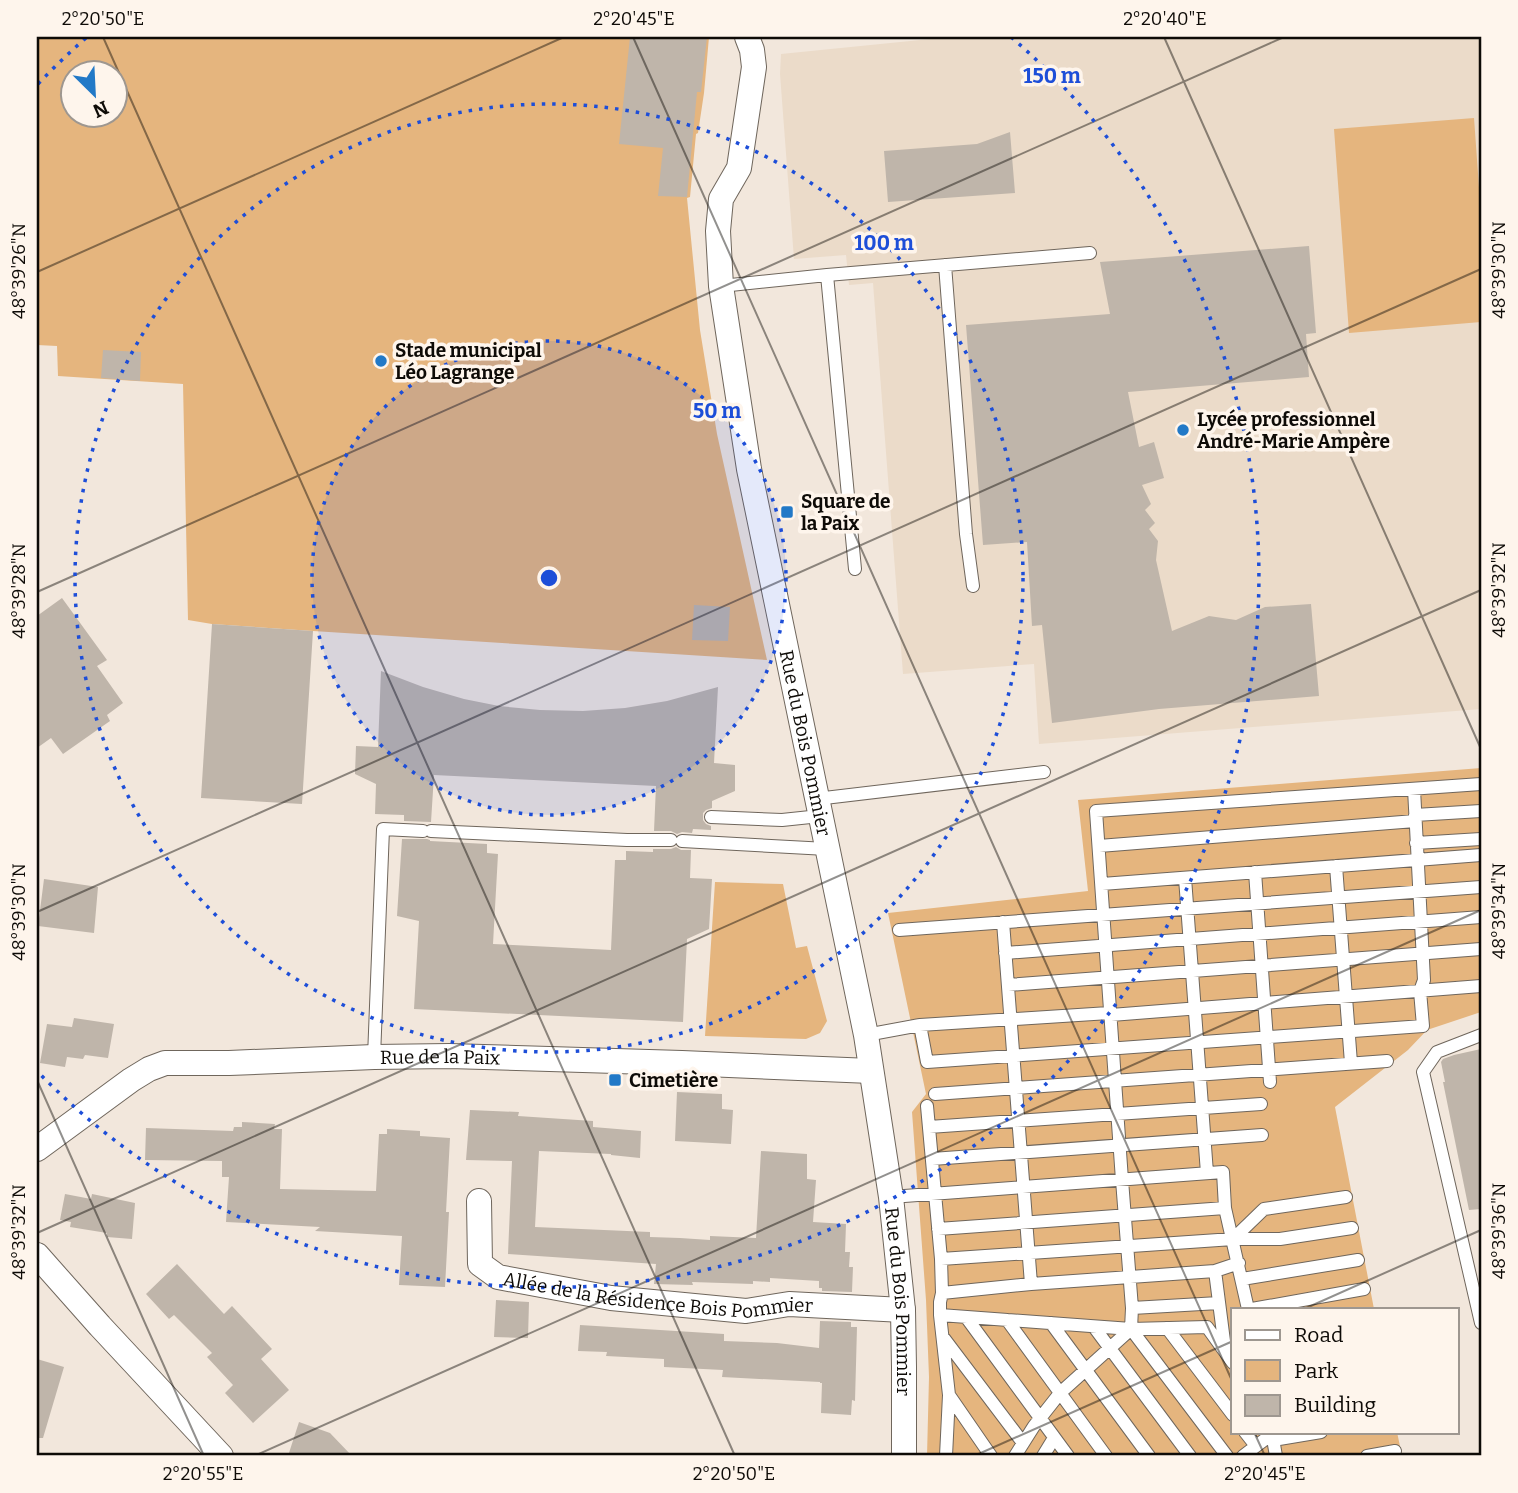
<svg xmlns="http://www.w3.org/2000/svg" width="1518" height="1493" font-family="Bitter,serif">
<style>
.built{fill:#ebdbc9}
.green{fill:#e5b57e;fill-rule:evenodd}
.building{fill:#bfb5aa}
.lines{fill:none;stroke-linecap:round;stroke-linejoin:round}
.service-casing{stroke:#6f665c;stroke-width:14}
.minor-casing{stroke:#6f665c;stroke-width:26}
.service{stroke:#fff;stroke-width:12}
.minor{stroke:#fff;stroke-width:24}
.ticks{fill:none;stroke:#0e0b07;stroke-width:2;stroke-opacity:0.45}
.ring{fill:none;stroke:#1d4ed8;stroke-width:3.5;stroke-dasharray:3.5 7}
.poi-dot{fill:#2279c7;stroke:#fef5ec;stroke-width:2.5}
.labels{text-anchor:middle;stroke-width:7;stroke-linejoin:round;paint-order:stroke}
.poi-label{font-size:19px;font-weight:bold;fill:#0e0b07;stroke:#fef5ec;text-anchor:start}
.street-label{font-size:19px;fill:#0e0b07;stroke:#fef5ec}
.centre{fill:#1d4ed8;stroke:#fef5ec;stroke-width:3.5}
.ring-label{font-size:21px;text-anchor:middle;font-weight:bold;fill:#1d4ed8;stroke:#fef5ec;stroke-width:7;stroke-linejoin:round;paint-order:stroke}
.neatline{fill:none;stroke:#0e0b07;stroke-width:2.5}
.ticks-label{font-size:18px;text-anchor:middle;fill:#0e0b07}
</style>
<rect width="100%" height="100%" fill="#f2e7dc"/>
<path class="built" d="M950 37H1481V709L1039 744 1034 664 903 674 873 283 849 285 846 255 794 259 780 74 781 54Z"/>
<path class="green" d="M37 37H709L704 93 698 133 696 134 690 197 687 198 700 330 717 434 767 660 313 631 212 624 188 620 183 384 58 376 57 346 37 345ZM74 74H116V116H74Z
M1474 118 1481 215V322L1349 333 1334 129Z
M1481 768V1012L1427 1030 1408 1050 1335 1107 1374 1309H1233V1432H1397L1402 1456H927L929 1377 926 1300 912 1112 926 1094 888 913 1088 891 1078 800Z
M715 882 783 884 796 948 807 946 827 1021 820 1033 806 1039 705 1036Z"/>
<path class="building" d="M630 37H707L701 92H697L687 197 658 196 663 148 619 144Z
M1010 132 1015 193 888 202 884 151 977 144Z
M1309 246 1316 333 1306 334 1309 377 1128 392 1139 447 1154 442 1164 478 1142 485 1151 504 1145 510 1155 523 1149 529 1158 541 1156 560 1172 631 1209 616 1236 620 1265 607 1311 604 1319 696 1159 709 1052 723 1042 625 1032 626 1027 542 983 545 966 325 1110 314 1100 262Z
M103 350 141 352 140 381 101 378Z
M62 598 107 660 97 666 123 703 107 715 110 721 63 754 51 738 37 748V616Z
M694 605 730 607 728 641 692 640Z
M212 624 313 631 302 804 201 798Z
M381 671 423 687 464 699 499 706 540 710 583 711 625 708 667 701 718 687 714 763 735 765V791L712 801V808L706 810 703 813V820L706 824 711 826V830L693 829 692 833 682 832 677 834 671 831H654L656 786 434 775 431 822 404 821V815L375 814 376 784 355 774 356 746 378 747Z
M402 839H427L430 840V841L487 844V853L498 854 493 944 611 950 615 860H626V851L653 852V849H671L676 847 681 850H691L690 878 712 879 709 929 687 939 683 1022 414 1009 419 921 397 916Z
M44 879 98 887 94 933 38 926Z
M74 1018 114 1024 108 1058 85 1055 83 1059 67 1057 65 1067 40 1063 47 1024 72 1027Z
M1481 1049V1209L1469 1210 1443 1082H1445L1441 1062 1443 1059 1454 1055Z
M677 1092 722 1094V1109L733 1110 731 1144 675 1141Z
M470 1110 519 1112 518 1116 593 1121V1127L641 1131 640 1158 611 1155V1154L539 1151 535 1227 650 1232V1237L680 1238 710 1240V1236L756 1238 761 1151 807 1154V1179L816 1180 813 1222 846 1224 845 1252H850L849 1267H853L852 1292 822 1291V1288H819V1281L770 1278V1282L753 1281V1284L692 1282 693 1285 654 1284 656 1264 508 1254 512 1161 466 1160Z
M242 1122 275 1124 274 1129H282L280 1189 376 1191 379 1134H387V1129L420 1131V1136L450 1138 446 1212H449L445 1287 399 1285 402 1236 315 1231 320 1227 226 1222 229 1177H222V1161L145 1160 146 1128 233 1131 234 1127H242Z
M65 1194 91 1199 92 1194 135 1203 132 1239 107 1237V1233L70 1227 71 1222 60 1220Z
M177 1264 224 1314 232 1306 272 1349 261 1359 289 1390 253 1423 225 1393 233 1385 207 1357 212 1353 174 1315 169 1319 146 1294Z
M496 1300 529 1302 528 1338 494 1337Z
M820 1321 851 1322V1327H857L855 1401 852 1400 851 1415 821 1413 822 1383H820V1382L722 1377 723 1370 664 1367V1359L606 1356 607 1352 578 1351 580 1325 724 1334V1341L777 1343 819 1348Z
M37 1359 64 1367 43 1438H37Z
M299 1422 330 1433 352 1456H288Z"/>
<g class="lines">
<g class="service-casing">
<path id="service" d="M945 265 966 534 973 586
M827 275 1090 253
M721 286 827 275 855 569
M816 799 1044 772
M1415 815 1481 811
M711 817 782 820 820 816
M431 831 627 840H671
M682 841 827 849
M1416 843 1481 839
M1099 846 1415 821
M1336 866 1351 1063
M1255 872 1270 1082
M1185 878 1207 1173
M1102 884 1481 855
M1003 922 1031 1284
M899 930 1481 887
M1005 953 1481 917
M1008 985 1481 949
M920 1025 927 1062 1423 1026 1420 991 1424 980 1414 789
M866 1035 920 1025 1109 1013 1111 1015 1481 986
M1481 1035 1437 1052 1423 1072 1481 1323
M374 1057 383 829 423 831
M935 1094 1387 1061
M927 1106 941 1259 942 1293 940 1302V1315L949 1395 946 1456
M929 1127 1261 1104
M932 1159 1262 1135
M891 1197 1223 1172 1225 1208 1248 1309
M1346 1197 1264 1209 1233 1239H1280L1352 1228
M938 1229 1225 1208
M941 1259 1233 1239
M1215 1271 1225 1349
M1242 1279 1358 1260
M942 1293 1031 1284 1215 1271 1239 1263
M1132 1308 1219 1303
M1252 1309 1364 1289
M940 1315 1131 1329 1207 1327 1233 1363
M966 1317 1068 1456
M1007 1320 1106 1456
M1051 1323 1149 1456
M1094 1327 1190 1456
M1167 1328 1233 1415
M1131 1329 1227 1456
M943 1337 1023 1443
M949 1395 991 1456
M1245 1432 1256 1446
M1272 1433 1276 1456
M1273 1440 1321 1432
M1015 1456 1034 1426 1060 1393 1131 1329 1132 1308 1122 1180 1096 811 1481 784
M1043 1456 1054 1438
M1243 1456 1272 1434
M1367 1456 1395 1451"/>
</g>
<g class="minor-casing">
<g id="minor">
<path id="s1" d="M747 37 752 50 754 67 739 168 721 199 718 231 721 286 749 469 866 1035 891 1197 903 1310 904 1367V1456"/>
<path id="s2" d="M37 1149 131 1080 149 1069 165 1063H229L374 1057 449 1056 682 1063 871 1071"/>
<path id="s3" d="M479 1201 480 1264 498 1277 611 1298 746 1311 789 1304 903 1310"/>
<path d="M37 1255 100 1326 221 1456"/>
</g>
</g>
<use href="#service" class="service"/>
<use href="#minor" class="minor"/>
</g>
<path class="ticks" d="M103 37 735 1456M633 37 1233 1383M1164 37 1481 749M37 272 564 37M37 592 1284 37M37 912 1481 269M37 1080 204 1456M37 1233 1481 590M1304 1309 1481 1230M1254 1432 1265 1456M254 1456 1481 910M974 1456 1233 1341"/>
<circle cx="549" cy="578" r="237" fill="#1d4ed8" fill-opacity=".12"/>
<g class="ring">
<circle cx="549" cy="578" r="237"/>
<circle cx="549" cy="578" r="474"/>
<path d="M38 84A711 711 0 0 1 87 37M1011 37A711 711 0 1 1 38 1072"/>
</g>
<g class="poi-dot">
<circle cx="381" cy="361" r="7"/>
<circle cx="1183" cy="430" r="7"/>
<rect x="780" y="505" width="14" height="14" rx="3.5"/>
<rect x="608" y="1073" width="14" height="14" rx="3.5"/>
</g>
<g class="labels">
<g class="poi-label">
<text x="395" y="357">Stade municipal<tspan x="395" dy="22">Léo Lagrange</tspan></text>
<text x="1197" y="426">Lycée professionnel<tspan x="1197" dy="22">André-Marie Ampère</tspan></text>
<text x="801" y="508">Square de<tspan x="801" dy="22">la Paix</tspan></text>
<text x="629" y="1087">Cimetière</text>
</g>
<g class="street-label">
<text dy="7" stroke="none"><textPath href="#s1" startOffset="721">Rue du Bois Pommier</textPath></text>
<text dy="7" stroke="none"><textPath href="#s2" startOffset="430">Rue de la Paix</textPath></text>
<text dy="7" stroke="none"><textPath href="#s3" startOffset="247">Allée de la Résidence Bois Pommier</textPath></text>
<text dy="7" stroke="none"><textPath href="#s1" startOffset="1288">Rue du Bois Pommier</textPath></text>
</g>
</g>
<circle cx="549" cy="578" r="10" class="centre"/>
<g class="ring-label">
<text x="1052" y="83">150 m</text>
<text x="884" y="250">100 m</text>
<text x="717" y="418">50 m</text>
</g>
<rect width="1518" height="1493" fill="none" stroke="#fef5ec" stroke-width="77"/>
<rect x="1231" y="1308" width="228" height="126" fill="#fef5ec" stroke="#9e9790" stroke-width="2"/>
<rect x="1245" y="1330" width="35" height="10" fill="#ffffff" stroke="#9e9790" stroke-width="2"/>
<text x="1294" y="1342" font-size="21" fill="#0e0b07">Road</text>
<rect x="1245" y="1360" width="35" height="21" fill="#e5b57e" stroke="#9e9790" stroke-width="2"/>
<text x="1294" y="1378" font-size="21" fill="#0e0b07">Park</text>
<rect x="1245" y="1395" width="35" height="21" fill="#bfb5aa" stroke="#9e9790" stroke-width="2"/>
<text x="1294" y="1412" font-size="21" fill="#0e0b07">Building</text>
<g transform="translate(94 94) rotate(156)"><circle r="33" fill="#fef5ec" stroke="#9e9790" stroke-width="2"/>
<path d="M0-5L12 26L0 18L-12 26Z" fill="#2279c7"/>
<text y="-10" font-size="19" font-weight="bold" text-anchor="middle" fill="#0e0b07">N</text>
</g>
<rect x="38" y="38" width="1442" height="1416" class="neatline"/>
<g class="ticks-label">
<text x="103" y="25">2°20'50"E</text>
<text x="634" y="25">2°20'45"E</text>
<text x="1165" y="25">2°20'40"E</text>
<text transform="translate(1499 270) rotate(-90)" y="6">48°39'30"N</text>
<text transform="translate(19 271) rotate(-90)" y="6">48°39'26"N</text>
<text transform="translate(1499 590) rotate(-90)" y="6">48°39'32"N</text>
<text transform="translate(19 591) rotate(-90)" y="6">48°39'28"N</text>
<text transform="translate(1499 911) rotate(-90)" y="6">48°39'34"N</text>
<text transform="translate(19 912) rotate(-90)" y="6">48°39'30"N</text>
<text transform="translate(1499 1231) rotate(-90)" y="6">48°39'36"N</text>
<text transform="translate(19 1232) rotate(-90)" y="6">48°39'32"N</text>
<text x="203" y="1480">2°20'55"E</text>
<text x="734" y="1480">2°20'50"E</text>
<text x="1265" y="1480">2°20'45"E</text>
</g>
</svg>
